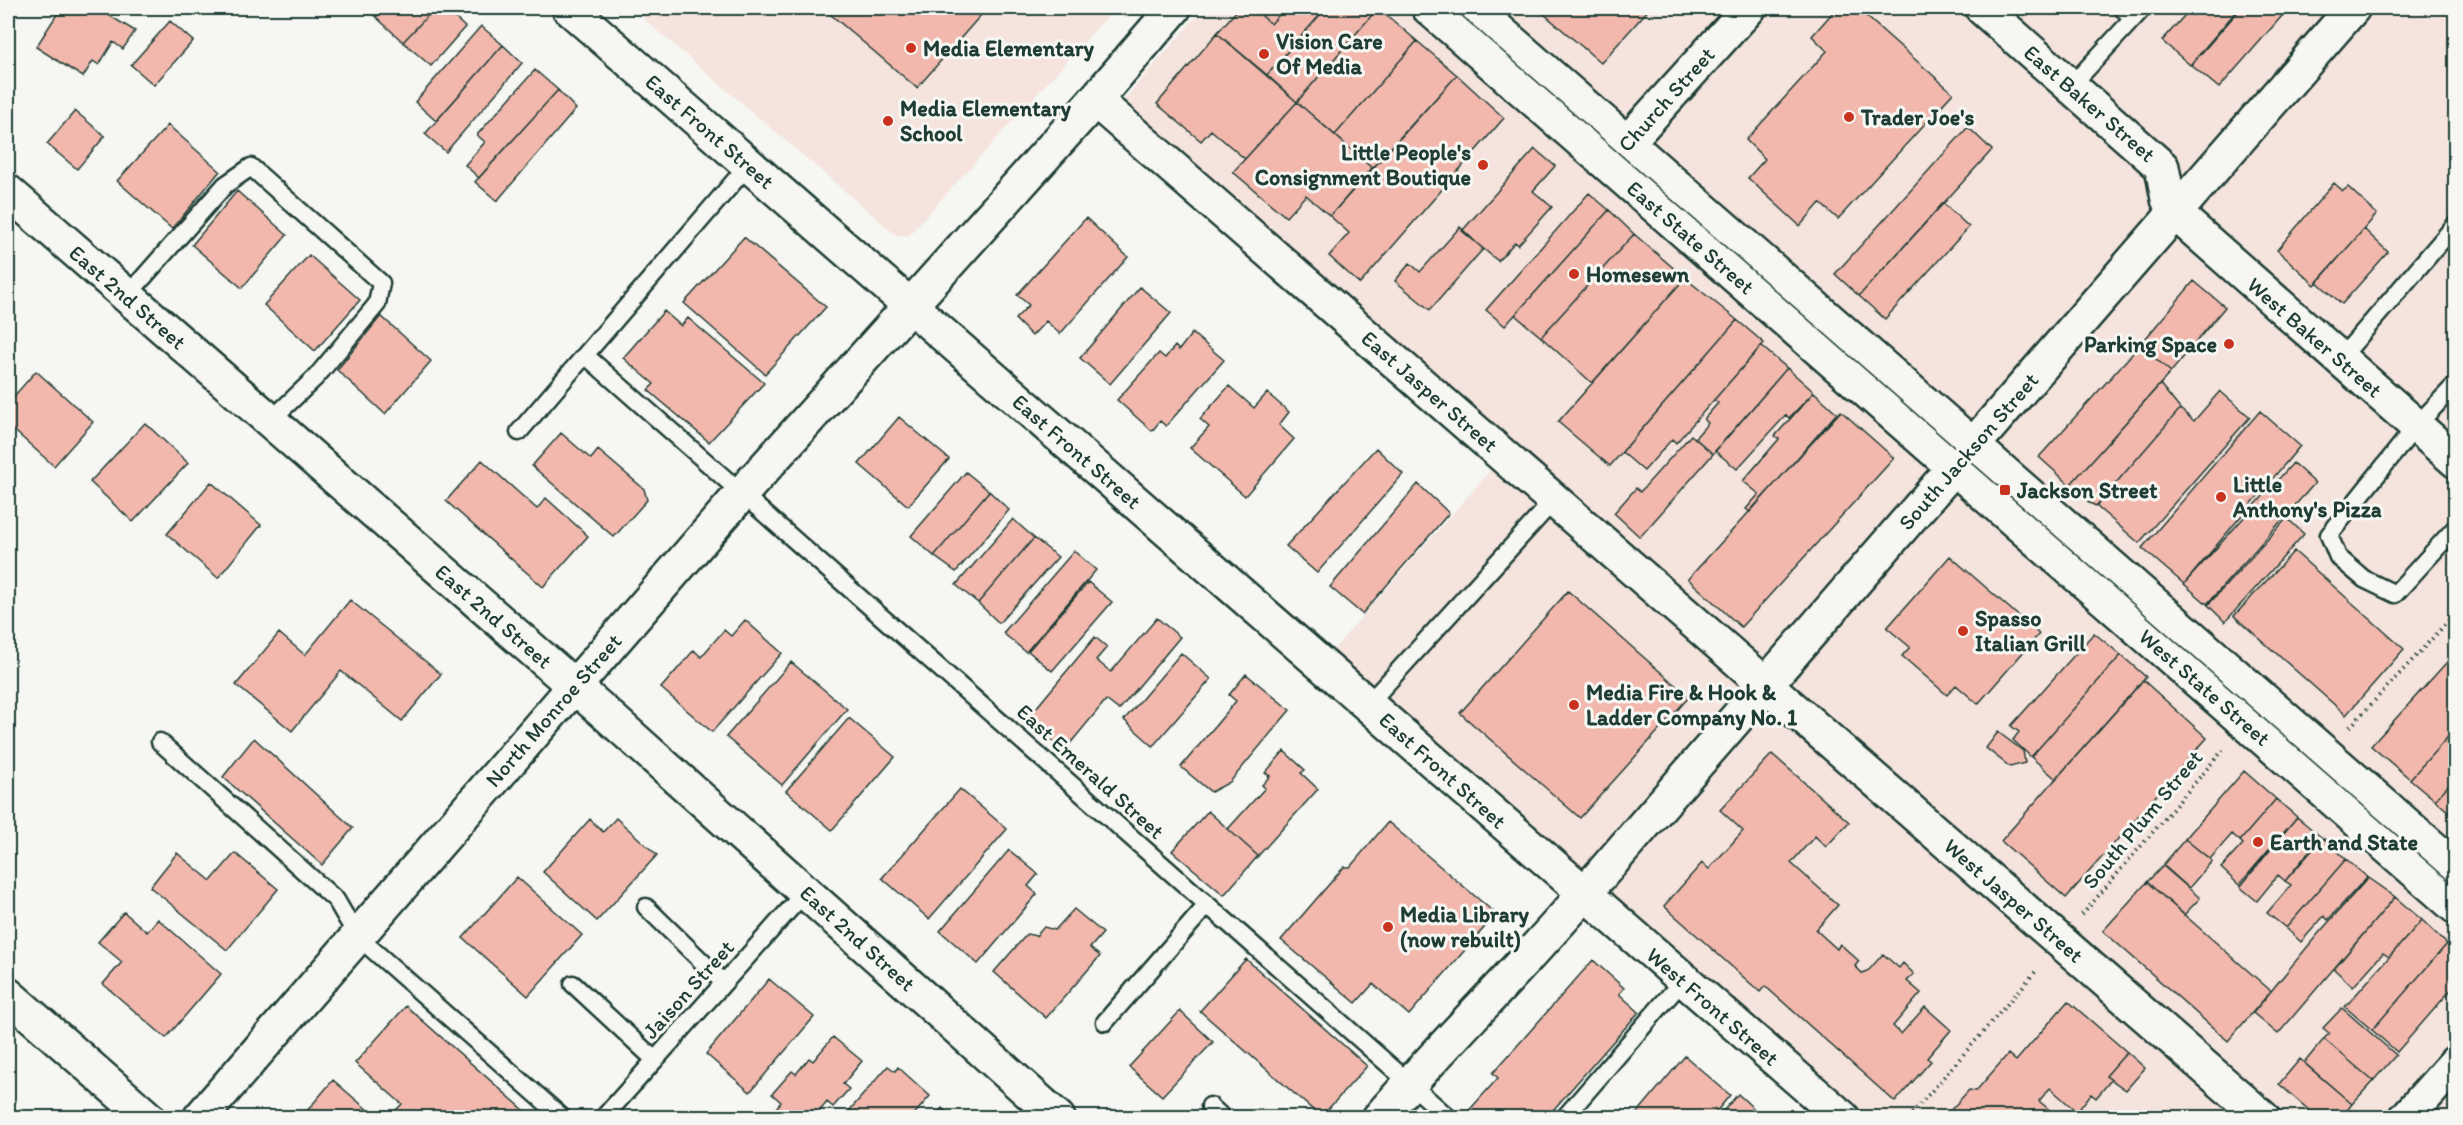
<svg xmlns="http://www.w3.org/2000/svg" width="2463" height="1125" font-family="Itim,sans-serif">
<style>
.built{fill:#f5e3dd}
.building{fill:#f2b8ad;stroke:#1f3d34;stroke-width:1.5}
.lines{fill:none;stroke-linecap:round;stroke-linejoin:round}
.lane-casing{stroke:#1f3d34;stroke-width:21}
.street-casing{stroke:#1f3d34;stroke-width:38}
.secondary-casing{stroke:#1f3d34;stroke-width:38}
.path{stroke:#1f3d34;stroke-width:4;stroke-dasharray:1.5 4.5;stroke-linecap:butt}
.lane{stroke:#f6f6f2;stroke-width:16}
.street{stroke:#f6f6f2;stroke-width:33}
.secondary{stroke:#f6f6f2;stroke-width:33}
.tram{stroke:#1f3d34;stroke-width:1.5}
.poi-dot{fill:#c8321e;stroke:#f6f6f2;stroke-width:2}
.labels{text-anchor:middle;stroke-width:6;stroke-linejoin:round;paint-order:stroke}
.poi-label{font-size:22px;font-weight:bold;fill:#1f3d34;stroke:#f6f6f2;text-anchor:start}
.street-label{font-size:22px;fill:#1f3d34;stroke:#f6f6f2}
</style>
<rect width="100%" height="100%" fill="#f6f6f2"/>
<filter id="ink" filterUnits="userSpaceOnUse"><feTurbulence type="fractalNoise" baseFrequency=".0167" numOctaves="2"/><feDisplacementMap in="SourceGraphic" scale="12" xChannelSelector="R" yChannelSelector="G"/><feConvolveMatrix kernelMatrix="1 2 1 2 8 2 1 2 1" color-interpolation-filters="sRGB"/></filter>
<g filter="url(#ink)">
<path class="built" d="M631 8H1115L909 235H896Z
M1204 8H2455V1117H1864L1331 652 1497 463 1106 120Z"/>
<path class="building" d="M61 8H97L135 31 123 49 113 42 99 65 93 61 83 77 36 47Z
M365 8H385L376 17Z
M385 8H435L403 42 376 17Z
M435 8H444L465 27 431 66 403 42Z
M823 8H987L917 88Z
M1239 8H1253L1271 24 1285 8H1326L1267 75 1217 33Z
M1253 8H1285L1271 24Z
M1326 8H1378L1297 102 1267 75Z
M1378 8 1417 41 1335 135 1297 102Z
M1537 8H1650L1601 63Z
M1844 8H1857L1953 93 1838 219 1820 203 1800 226 1748 178 1765 159 1746 140 1827 51 1812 36 1834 11 1838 14Z
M2191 8H2239L2190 65 2162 41Z
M2241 8H2289L2219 88 2191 65Z
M170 21 193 41 154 85 131 65Z
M481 26 503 45 436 121 415 102Z
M1217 33 1297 102 1245 159 1211 130 1201 141 1157 104Z
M1417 41 1457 75 1372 168 1335 135Z
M503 45 522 63 446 152 425 134Z
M535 70 558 90 479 178 465 165 485 142 477 135Z
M1457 75 1504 118 1360 284 1329 256 1349 233 1330 216Z
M558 90 576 109 497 201 475 182Z
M1297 102 1372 168 1330 216 1306 195 1286 217 1233 172Z
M75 111 105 136 77 169 47 144Z
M168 125 220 171 172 229 117 181Z
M1968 127 1992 150 1859 296 1835 274Z
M1535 149 1555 166 1533 191 1552 207 1518 245 1515 242 1498 261 1462 231Z
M2334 183 2343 191 2348 187 2377 214 2315 285 2277 250Z
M237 191 287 235 242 288 192 245Z
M1589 193 1609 210 1505 326 1486 310Z
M1943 203 1969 227 1885 319 1859 296Z
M1609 210 1634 234 1541 337 1515 315Z
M1086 218 1128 257 1060 334 1046 321 1032 336 1015 319 1029 305 1017 295Z
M1460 227 1483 249 1430 310 1395 281 1410 263 1420 272Z
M2364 229 2388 252 2342 304 2317 282Z
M1634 234 1685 278 1592 383 1541 337Z
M744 237 826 307 765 374 684 303Z
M309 255 360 300 315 351 264 305Z
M1685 278 1737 320 1610 466 1558 422Z
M2194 281 2225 307 2171 372 2140 345Z
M1140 287 1171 313 1110 384 1080 358Z
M664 311 681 326 688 318 764 383 709 442 648 390 654 384 623 358Z
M381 316 431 361 385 414 337 370Z
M1737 320 1764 343 1676 443 1672 439 1644 471 1622 452Z
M1192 333 1224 360 1166 426 1160 421 1152 431 1117 400 1159 353 1165 358 1175 346 1179 350Z
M2140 345 2171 372 2070 485 2039 457Z
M1761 346 1787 368 1713 454 1695 438 1708 423 1704 419 1718 403 1714 400Z
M1787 368 1814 392 1789 418 1786 415 1737 469 1715 451Z
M36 371 93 422 54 466 8 425V403Z
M2160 384 2180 409 2096 506 2090 503 2070 485Z
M1229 386 1254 408 1267 393 1289 412 1279 425 1294 439 1245 496 1190 448 1209 427 1200 419Z
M2220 391 2250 417 2139 543 2096 506 2180 409 2194 421Z
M1814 392 1837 413 1750 512 1746 509 1759 494 1743 481 1779 439 1775 436Z
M1841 411 1894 458 1741 627 1688 579Z
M2260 411 2300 446 2184 584 2142 548Z
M899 417 949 459 908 506 859 464Z
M145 423 188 463 133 522 90 482Z
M561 433 591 459 598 450 644 489 647 500 614 537 532 466Z
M1691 435 1713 454 1640 537 1614 513 1636 488 1640 492Z
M1376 448 1403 474 1317 573 1286 546Z
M482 460 537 509 546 498 588 536 543 587 446 501Z
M2293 463 2315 483 2207 604 2184 584Z
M966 472 989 491 934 556 911 536Z
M211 482 261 525 218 578 167 534Z
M1418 484 1449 513 1362 614 1330 587Z
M989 491 1009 510 956 572 934 556Z
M2287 518 2304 534 2225 622 2208 605Z
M1013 519 1034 538 978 603 956 585Z
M1034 538 1058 557 999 623 978 603Z
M1074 551 1096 570 1026 652 1003 633Z
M2294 551 2404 649 2346 715 2234 616Z
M1950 556 2039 634 1978 704 1956 685 1947 695 1902 656 1910 647 1887 628Z
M1088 582 1112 602 1052 671 1028 651Z
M1568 591 1689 697 1580 818 1460 713Z
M350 600 441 674 402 721 341 671 292 731 236 685 279 633 305 655Z
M1157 618 1180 637 1119 710 1106 700 1064 751 1027 719 1095 637 1107 647 1096 660 1111 672Z
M745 620 782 653 712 732 661 688 694 650 701 657 724 630 731 636Z
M2094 633 2121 655 2031 757 2013 740 2019 732 2011 726Z
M2456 652V728L2410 779 2371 746Z
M1181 653 1211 679 1153 746 1124 720Z
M2121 655 2146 677 2056 779 2031 757Z
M791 662 847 709 782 785 726 737Z
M1246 674 1290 710 1230 782 1211 792 1181 767 1236 701 1229 695Z
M2143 680 2207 738 2066 898 2001 841Z
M849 718 895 757 832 830 786 791Z
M2456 728V777L2435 800 2410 779Z
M1998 732 2023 751 2025 763 2010 767 1986 748Z
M254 738 353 828 322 865 223 777Z
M1284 751 1305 770 1301 773 1318 789 1258 856 1228 829 1265 788 1262 785 1270 776 1265 773Z
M1772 754 1849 822 1826 847 1815 836 1791 863 1838 905 1816 930 1837 949 1840 944 1859 961 1855 966 1862 973 1869 970 1883 954 1899 968 1903 963 1914 974 1907 981 1921 993 1893 1026 1901 1034 1925 1007 1951 1030 1927 1058 1931 1061 1895 1102 1765 986 1760 992 1664 906 1702 863 1709 869 1743 831 1720 810Z
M2244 771 2276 799 2240 841 2232 834 2210 859 2185 839Z
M2456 777V818L2435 800Z
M960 789 1007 829 929 919 882 878Z
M2276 799 2297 817 2239 885 2221 868 2243 844 2240 841Z
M1208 811 1258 856 1224 895 1172 851Z
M2297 817 2321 837 2285 881 2278 875 2257 901 2240 887Z
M616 818 657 855 597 921 543 872 590 819 603 832Z
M1388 822 1496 914 1409 1015 1373 984 1356 1003 1281 940 1344 867H1350Z
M2323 838 2346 859 2286 928 2267 913 2291 885 2285 881Z
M2185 839 2212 861 2189 888 2163 865Z
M1009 850 1038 874 1028 886 1037 894 978 964 940 931Z
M177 853 211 881 235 853 278 889 227 950 150 887Z
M2346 859 2367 877 2328 920 2324 916 2301 942 2286 928Z
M2163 866 2200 898 2184 915 2147 882Z
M517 877 582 935 528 996 463 938Z
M2368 878 2395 897 2278 1034 2253 1013 2318 934Z
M2147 882 2271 991 2228 1041 2103 931Z
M2395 897 2422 920 2389 957 2383 953 2353 987 2334 969Z
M1074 909 1103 933 1090 948 1100 956 1046 1018 994 972 1027 934 1036 936 1044 927 1055 930Z
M124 912 147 932 158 919 221 974 166 1038 103 984 122 962 98 942Z
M2422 920 2447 944 2372 1030 2345 1007Z
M2447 944 2456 951V984L2397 1052 2372 1030Z
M1246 959 1367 1066 1321 1117 1200 1011Z
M1593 960 1624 988 1619 994 1639 1012 1546 1118H1465L1464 1116 1498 1078 1493 1073Z
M769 979 814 1017 750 1092 706 1054Z
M2068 1001 2127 1052 2106 1076 2111 1080 2096 1098 2091 1094 2077 1112 2050 1088 2039 1101 2059 1118H2043L2034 1110 2027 1118H1955L1949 1112 1969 1090 1976 1091 2008 1054 2016 1061Z
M406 1006 533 1118H404L396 1110 402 1104 355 1063Z
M2342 1008 2396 1055 2373 1081 2324 1039 2329 1033 2323 1028Z
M1180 1011 1213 1042 1162 1096 1129 1067Z
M833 1037 862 1061 843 1084 849 1089 833 1107 827 1102 814 1118H768L781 1102 772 1094 792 1071 796 1074 809 1058 813 1061Z
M2324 1039 2373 1081 2352 1104 2304 1063Z
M2127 1052 2145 1068 2126 1090 2106 1076Z
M1685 1056 1730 1095 1711 1118H1633Z
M2300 1059 2352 1104 2341 1118H2318L2279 1084Z
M888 1066 895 1071 898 1067 930 1096 911 1118H856L849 1111Z
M333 1080 377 1118H301Z
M1738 1094 1764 1118H1717Z
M942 1108 953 1118H934Z"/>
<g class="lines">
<g class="lane-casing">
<path id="lane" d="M2122 8 2134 18
M2071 86 2143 8
M127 296 225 185 251 167 381 283 377 304 316 377 270 421
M585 355 1449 1118
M2340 359 2456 224
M2456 384 2416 426 2329 535 2338 557 2364 579 2395 594 2456 527
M519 432 749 164
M1368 704 1555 499
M160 742 336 900 357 936 563 1118
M646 907 724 983
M573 984 655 1060
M1105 1022 1207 905
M1210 1106 1223 1118
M603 1118 806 891
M1564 1118 1683 980"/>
</g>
<g class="street-casing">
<path id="street" d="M569 8C995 376 1416 751 1843 1118
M1429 8 2456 907
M1473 8 2456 868
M1982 8 2162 167 2168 199 2175 213 2456 461
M1095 100 2263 1118
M1613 158 1749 8
M8 192 605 713 1058 1118
M8 995 148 1118
M1379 1118C1446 1041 1519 970 1585 893 1839 597 2097 303 2353 8
M2406 1118 2456 1062"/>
</g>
<g class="secondary-casing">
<path id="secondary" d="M200 1118 743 492 1095 100 1174 8"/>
</g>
<path class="path" d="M2350 727 2456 613
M2082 915 2223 750
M1908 1118 2037 970"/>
<use href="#lane" class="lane"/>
<use href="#street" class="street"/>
<use href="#secondary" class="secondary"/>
<path class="tram" d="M1453 8 2456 887"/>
</g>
</g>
<g class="poi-dot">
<circle cx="911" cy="48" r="6"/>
<circle cx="1264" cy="54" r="6"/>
<circle cx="1849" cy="117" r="6"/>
<circle cx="888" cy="121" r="6"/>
<circle cx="1483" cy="165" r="6"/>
<circle cx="1574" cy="274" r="6"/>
<circle cx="2229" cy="344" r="6"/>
<rect x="1999" y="484" width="12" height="12" rx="3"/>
<circle cx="2221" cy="497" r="6"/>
<circle cx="1963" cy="631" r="6"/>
<circle cx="1574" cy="705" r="6"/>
<circle cx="2258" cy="842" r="6"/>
<circle cx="1388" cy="927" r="6"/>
</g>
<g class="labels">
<g class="poi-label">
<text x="1276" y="49">Vision Care<tspan x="1276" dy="25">Of Media</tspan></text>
<text x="923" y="56">Media Elementary</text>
<text x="900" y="116">Media Elementary<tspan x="900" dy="25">School</tspan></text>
<text x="1861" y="125">Trader Joe's</text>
<text x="1471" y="160" text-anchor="end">Little People's<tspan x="1471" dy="25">Consignment Boutique</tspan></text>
<text x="1586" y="282">Homesewn</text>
<text x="2217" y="352" text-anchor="end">Parking Space</text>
<text x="2233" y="492">Little<tspan x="2233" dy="25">Anthony's Pizza</tspan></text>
<text x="2017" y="498">Jackson Street</text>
<text x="1975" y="626">Spasso<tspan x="1975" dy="25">Italian Grill</tspan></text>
<text x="1586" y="700">Media Fire &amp; Hook &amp;<tspan x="1586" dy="25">Ladder Company No. 1</tspan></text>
<text x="2270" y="850">Earth and State</text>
<text x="1400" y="922">Media Library<tspan x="1400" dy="25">(now rebuilt)</tspan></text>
</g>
<g class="street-label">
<text transform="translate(1666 99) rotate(-48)" y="8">Church Street</text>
<text transform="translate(2090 103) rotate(41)" y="8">East Baker Street</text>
<text transform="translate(710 131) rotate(41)" y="8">East Front Street</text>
<text transform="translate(1691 237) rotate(41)" y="8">East State Street</text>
<text transform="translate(128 297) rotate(41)" y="8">East 2nd Street</text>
<text transform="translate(2315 337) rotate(41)" y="8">West Baker Street</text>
<text transform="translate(1430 391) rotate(41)" y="8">East Jasper Street</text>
<text transform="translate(1077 451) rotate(41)" y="8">East Front Street</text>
<text transform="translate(1968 451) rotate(-49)" y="8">South Jackson Street</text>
<text transform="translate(494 616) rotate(41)" y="8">East 2nd Street</text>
<text transform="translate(2205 687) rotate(41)" y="8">West State Street</text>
<text transform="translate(553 710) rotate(-49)" y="8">North Monroe Street</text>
<text transform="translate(1443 770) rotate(42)" y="8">East Front Street</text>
<text transform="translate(1091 771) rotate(42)" y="8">East Emerald Street</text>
<text transform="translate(2142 819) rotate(-50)" y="8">South Plum Street</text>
<text transform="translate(2014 900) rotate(41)" y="8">West Jasper Street</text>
<text transform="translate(858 938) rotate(42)" y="8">East 2nd Street</text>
<text transform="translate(688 989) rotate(-48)" y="8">Jaison Street</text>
<text transform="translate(1713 1006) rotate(41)" y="8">West Front Street</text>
</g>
</g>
<rect width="2463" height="1125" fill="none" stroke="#f6f6f2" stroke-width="30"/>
<rect x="15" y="15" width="2433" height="1095" fill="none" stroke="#1f3d34" stroke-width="2" filter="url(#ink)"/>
</svg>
